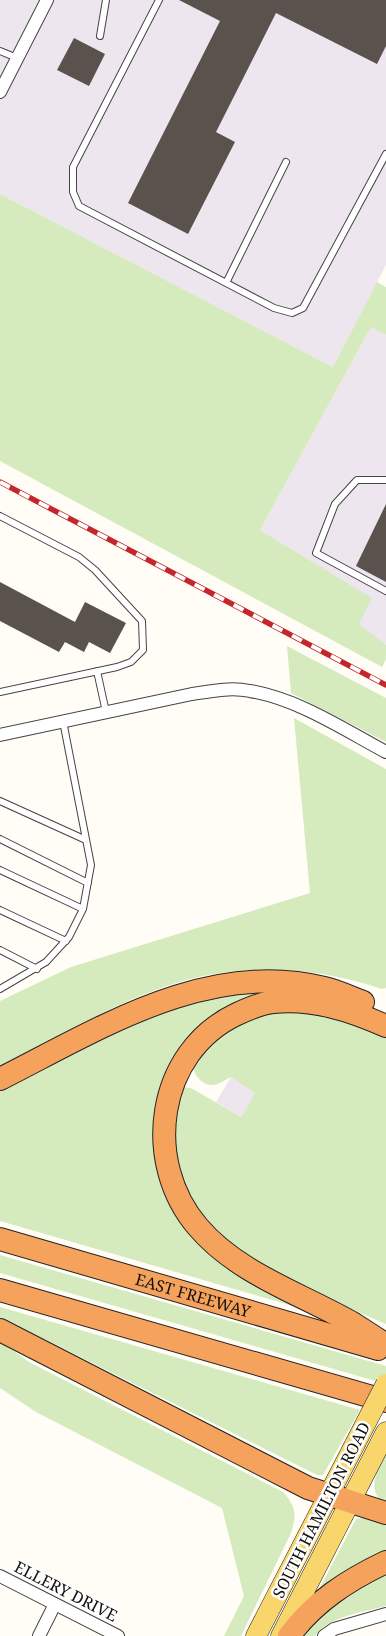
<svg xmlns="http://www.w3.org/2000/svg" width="386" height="1636" font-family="'Noto Serif',serif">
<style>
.industrial{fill:#eee6ef}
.green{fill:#d5ebbd}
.building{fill:#5a524d}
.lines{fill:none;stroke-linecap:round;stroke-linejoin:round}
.service-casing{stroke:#444;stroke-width:8}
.minor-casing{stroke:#444;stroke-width:14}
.primary-casing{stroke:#222;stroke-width:21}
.motorway-casing{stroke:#222;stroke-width:24}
.service{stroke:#fff;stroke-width:6}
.minor{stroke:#fff;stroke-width:12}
.primary{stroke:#f9d66b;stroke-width:20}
.motorway{stroke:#f5a25d;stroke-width:22}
.rail-casing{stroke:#c4262e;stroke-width:5.5}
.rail{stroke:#fff;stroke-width:4;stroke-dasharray:11;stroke-linecap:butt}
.primary-bridge-casing{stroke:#222;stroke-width:21;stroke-linecap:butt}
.primary-bridge{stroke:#f9d66b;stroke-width:20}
.labels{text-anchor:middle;stroke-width:5;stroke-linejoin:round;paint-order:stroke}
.street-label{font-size:16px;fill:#111;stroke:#fff}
</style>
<rect width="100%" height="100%" fill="#fffdf5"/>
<path class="industrial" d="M0 0H386V265L333 367 0 194Z
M371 327 386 335V645L358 624 371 598 260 530Z
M231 1077 256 1092 241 1117 216 1102Z"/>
<path class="green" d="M0 194 333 367 377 282 386 287V335L371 327 260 530 372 598 359 624 386 645V659L382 667 0 461Z
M287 646 386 698V742L291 693Z
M294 718 386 769V988L382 989C312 966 241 962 170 985 110 1004 56 1040 0 1068V1001L71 967 310 893Z
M269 989 259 1000 174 1067 176 1205 295 1300 293 1306 0 1221V1087L161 1008Z
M288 1010 336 1016 386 1036V1324L300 1287 230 1247 191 1202 171 1144 181 1087 191 1088 241 1117 255 1093 231 1077C225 1080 218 1085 212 1085 201 1085 192 1073 193 1063L225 1030 259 1015Z
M0 1255 386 1366V1384L0 1273Z
M0 1307 360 1410 323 1475H317L44 1339 0 1320Z
M0 1341 29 1362 283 1492C296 1506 297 1515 291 1533L241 1636H224L244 1596 222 1508 36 1412 0 1388Z
M386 1453V1504C365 1492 377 1470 386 1453Z
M362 1518 386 1525V1553L314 1599 356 1519Z
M386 1573V1606C364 1612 329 1616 315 1636H303C325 1608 355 1590 386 1573Z"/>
<path class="building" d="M179 0H386V46L377 64 276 13 216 132 235 142 188 234 128 203 220 21Z
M74 38 105 54 89 86 57 70Z
M386 504V582L356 566Z
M0 582 75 622 85 602 126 623 110 653 89 642 84 652 65 642 59 652 0 621Z"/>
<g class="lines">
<g class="service-casing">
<path id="service" d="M159 0 73 167V192L79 206 274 308 292 313 303 308 386 154
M100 36 106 0
M0 51 17 58
M226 283 286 162
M386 480H357L335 504 316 553 386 591
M0 516 79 557 95 570 142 621 143 650 131 662 117 667 0 692
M97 671 106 712
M0 801 86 840
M0 839 88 883
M0 870 83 909
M0 910 66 941
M0 950 37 969
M0 989 46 962 69 937 83 909 91 865 63 721"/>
</g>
<g class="minor-casing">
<path id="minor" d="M0 92 47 0
M0 735 192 694C211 691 231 687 250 691 298 699 343 729 386 752
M0 1576 118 1636
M39 1636 55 1604
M324 1636 334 1629 386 1614"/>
</g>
<g class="primary-casing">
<path id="primary" d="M256 1636 355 1444
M281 1636 386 1432"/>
</g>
<g class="motorway-casing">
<g id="motorway">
<path d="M386 1026C350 1010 313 998 273 1002 261 1003 248 1009 237 1014 156 1052 142 1162 198 1227 238 1274 302 1294 354 1324 365 1331 376 1338 386 1345"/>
<path d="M0 1079C99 1029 208 959 324 988 337 991 350 997 363 1002"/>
<path id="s1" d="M0 1239 378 1349"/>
<path d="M0 1290 386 1401"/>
<path d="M0 1330 308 1488 386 1513"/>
<path d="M289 1636C314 1602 348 1580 386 1562"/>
</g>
</g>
<use href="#service" class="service"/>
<use href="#minor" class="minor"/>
<use href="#primary" class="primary"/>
<use href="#motorway" class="motorway"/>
<g class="rail-casing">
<path id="rail" d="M0 482 386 685"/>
</g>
<use href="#rail" class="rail"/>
<g class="primary-bridge-casing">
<path id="primary-bridge" d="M355 1444 386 1384"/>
</g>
<use href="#primary-bridge" class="primary-bridge"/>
</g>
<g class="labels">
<g class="street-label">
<text dy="6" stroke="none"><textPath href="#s1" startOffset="201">EAST FREEWAY</textPath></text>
<text transform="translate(321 1510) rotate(-63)" y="6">SOUTH HAMILTON ROAD</text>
<text transform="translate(66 1591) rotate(27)" y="6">ELLERY DRIVE</text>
</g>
</g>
</svg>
